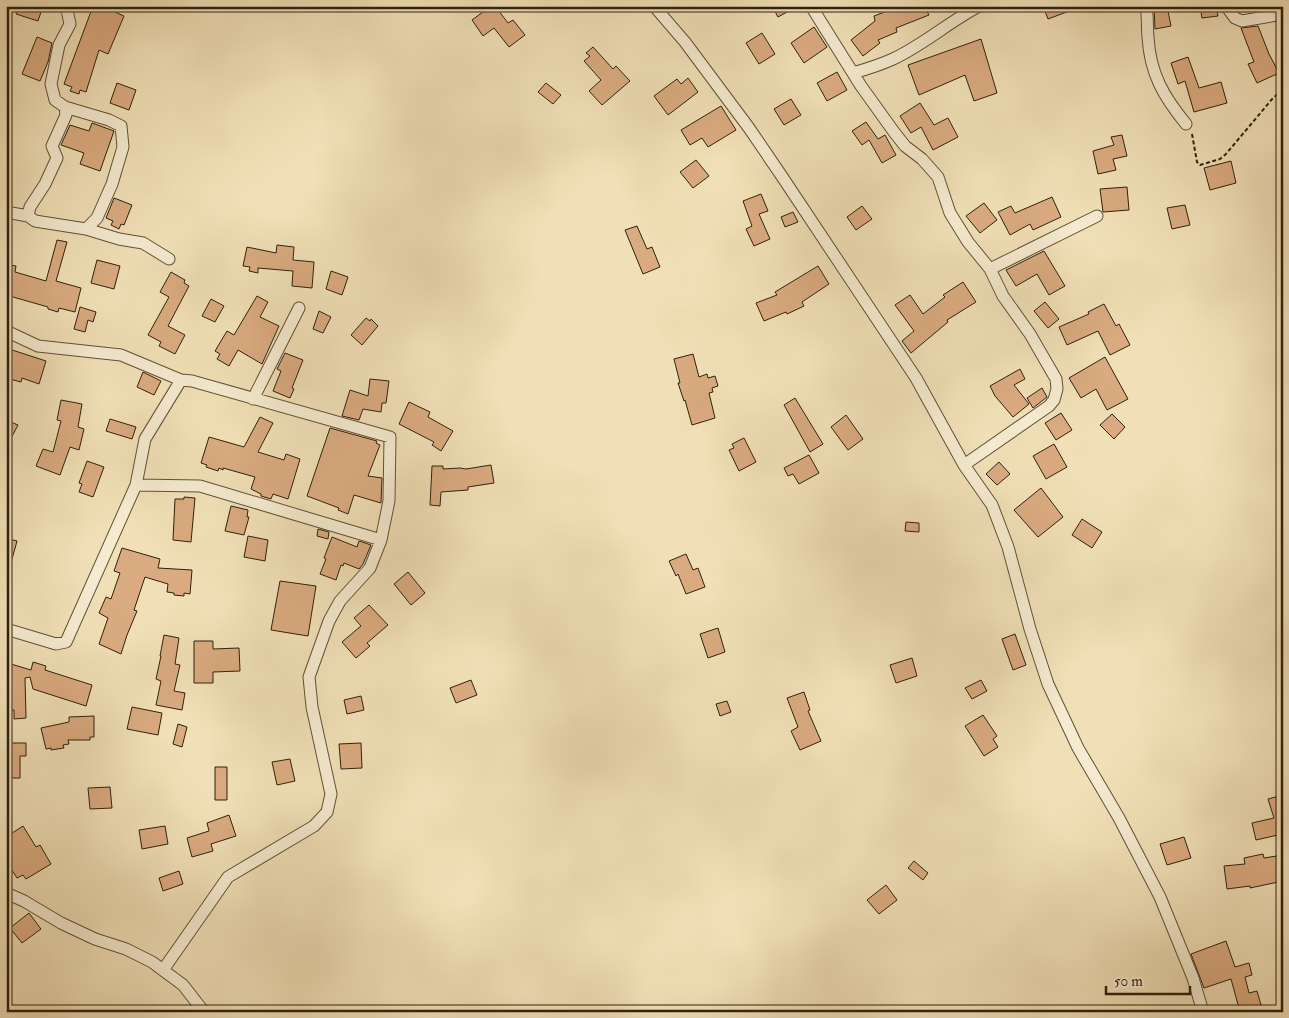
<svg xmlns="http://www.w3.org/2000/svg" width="1289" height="1018" font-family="'IM FELL Double Pica',serif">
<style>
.building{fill:#daab80;stroke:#2e210e}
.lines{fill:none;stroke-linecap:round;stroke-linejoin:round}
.street-casing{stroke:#5f5138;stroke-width:13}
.path{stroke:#2e210e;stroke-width:2;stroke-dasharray:4 2.5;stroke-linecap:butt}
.street{stroke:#f6ebd0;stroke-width:11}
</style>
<rect width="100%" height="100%" fill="#f1e0b7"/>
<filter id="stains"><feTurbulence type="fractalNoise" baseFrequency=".004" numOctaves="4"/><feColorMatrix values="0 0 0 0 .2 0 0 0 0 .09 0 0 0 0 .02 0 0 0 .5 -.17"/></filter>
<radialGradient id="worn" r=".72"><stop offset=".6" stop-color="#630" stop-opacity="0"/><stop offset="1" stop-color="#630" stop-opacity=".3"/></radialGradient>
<path class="building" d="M19 6H43L38 21 16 14Z
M93 6H101L124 16 108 54 99 50 86 92 80 90 79 94 70 91 72 87 64 84Z
M491 6H495L508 23 513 20 525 35 509 47 494 28 483 36 472 20Z
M772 6H798L778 17Z
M891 6H924L929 15 896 28 897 32 878 40 880 43 863 56 851 40 875 21 874 16 892 9Z
M1043 6H1080V7L1048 19Z
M1154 6H1167L1171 26 1155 29Z
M1200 6H1216L1218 16 1202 18Z
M1258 26 1269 54 1279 73 1257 83 1248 64 1254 62 1241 28Z
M814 27 827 47 804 63 791 43Z
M762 33 775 54 759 64 746 43Z
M37 37 52 43 48 62 40 81 22 74Z
M981 39 997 93 974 101 965 75 919 95 908 65Z
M593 47 613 69 616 66 630 81 602 105 589 91 601 80 584 61 590 56 586 53Z
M1188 57 1199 88 1221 82 1227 103 1194 112 1185 81 1178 84 1171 63Z
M837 72 847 90 827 101 817 83Z
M688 78 698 92 668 115 654 96 677 79 681 84Z
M117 83 136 90 129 110 110 103Z
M546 83 561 95 553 104 538 92Z
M791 99 801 115 784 125 774 109Z
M920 103 934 125 948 118 958 137 933 150 921 127 911 133 900 116Z
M721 106 736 130 708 147 702 138 690 145 681 130Z
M866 122 878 139 885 135 896 155 882 163 869 140 862 145 852 131Z
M92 123 114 131 100 171 80 164 84 153 61 145 70 125 89 131Z
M1122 135 1127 156 1113 159 1116 170 1098 174 1093 151 1114 145 1111 137Z
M696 160 709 176 693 188 680 172Z
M1231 161 1236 183 1210 190 1204 168Z
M1127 187 1129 210 1103 212 1100 189Z
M761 194 768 211 759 214 770 239 754 246 746 229 752 226 743 201Z
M1052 197 1061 217 1033 230 1030 224 1010 235 998 212 1011 206 1015 213Z
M114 198 132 205 124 225 121 224 119 229 111 225 113 221 106 218Z
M984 203 997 220 980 233 966 216Z
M1185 205 1190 225 1172 229 1167 208Z
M862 206 872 219 856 230 847 217Z
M793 212 798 222 785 227 781 217Z
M637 226 647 249 652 247 660 267 643 274 625 230Z
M57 240 67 242 56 281 81 288 75 312 59 308 58 312 48 309V307L6 295V264L16 266 15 272 46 281Z
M277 245 294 247 293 260 314 262 312 288 292 286 293 271 258 268V273L249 271 250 267 243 266 247 247 276 253Z
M1044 251 1065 286 1049 295 1037 274 1016 286 1006 270Z
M97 260 120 266 114 289 91 283Z
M818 266 829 284 802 302 804 306 787 314 786 312 764 321 756 303 777 295 775 292Z
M331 271 348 277 342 295 326 289Z
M171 272 185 280 184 283 189 286 168 326 185 335 175 354 159 346 161 342 148 335 169 297 160 292Z
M963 282 976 302 947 320 948 322 911 353 902 341 914 331 895 305 910 295 923 314 945 297 943 295Z
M257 296 268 302 260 317 279 326 262 364 238 350 229 366 217 359 220 354 215 351 227 331 234 335Z
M211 299 224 306 215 322 202 316Z
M1045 302 1059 319 1048 328 1034 311Z
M1104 304 1116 326 1119 324 1130 345 1110 355 1098 331 1067 345 1059 327 1089 314 1088 312Z
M80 307 96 312 93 322 88 320 85 332 74 329Z
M319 311 331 317 323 333 313 329Z
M366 318 370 321 371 319 378 326 362 345 351 335Z
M6 348 46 361 39 384 22 378 21 382 6 378Z
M285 353 303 360 292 388 294 389 290 398 273 391 281 371 277 369Z
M693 354 699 377 707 374 708 378 715 376 718 386 712 388 713 392 709 393 715 418 692 425 685 400 684 401 678 383H680L674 359Z
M1105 357 1128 399 1107 410 1096 389 1081 398 1069 378Z
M1020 369 1025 379 1014 385 1029 404 1013 417 995 396 990 386Z
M143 372 161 381 154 395 137 387Z
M370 379 389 381 386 403H382L381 412 363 409 359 420 342 416 350 390 368 396Z
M1042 388 1047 397 1033 408 1027 398Z
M795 398 823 444 810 452 784 405Z
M61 400 82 404 78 427 84 429 79 450 70 447 60 475 36 466 43 449 53 452 61 421 57 420Z
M409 402 430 412 428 417 453 431 441 451 432 445 434 442 399 424Z
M1061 413 1072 430 1056 440 1045 423Z
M1112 414 1125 427 1114 439 1100 425Z
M846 415 863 439 848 450 831 427Z
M260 417 273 423 258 452 284 460 286 454 300 459 288 499 273 494 271 499 261 496V494L251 489 255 477 223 468V470L219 468 218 471 206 467 207 465 201 463 209 437 244 447Z
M110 419 136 427 132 439 106 431Z
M6 420 18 425 6 448Z
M330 428 377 441 376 443 380 445 368 476 382 478 381 503 354 495 348 514 338 510 339 508 307 496Z
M744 438 756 462 739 471 729 450 734 448 732 444Z
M1054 444 1067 467 1046 479 1033 456Z
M809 455 819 473 799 484 793 474 788 476 784 468Z
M87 461 104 467 93 497 79 492 82 484 79 483Z
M999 462 1010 474 997 485 986 474Z
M491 465 494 483 468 487V490L441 492 440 506 430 505 432 466H443V469L460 468 466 469Z
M1041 488 1063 517 1038 537 1014 510Z
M184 497 195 498 191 542 173 540 175 499H184Z
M231 506 248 510 247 517H249L244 535 225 531Z
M1082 519 1102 532 1092 548 1072 535Z
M906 522 919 523V532L905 531Z
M318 529 329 532 328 539 317 536Z
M248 536 268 540 265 561 244 557Z
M332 537 357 547 359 541 371 545 363 564 359 569 344 563 343 566 341 565 336 580 320 574 326 559 324 558Z
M6 538 17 541 9 570H6Z
M122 548 160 559 158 568 192 570 190 594 184 593V596L174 595V593L167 592 168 584 145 577 134 610 137 611 127 635 121 654 99 644 108 618 99 613 106 597 111 599 120 573 114 571Z
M686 554 693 570 698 568 705 587 686 594 678 574 676 576 669 561Z
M408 572 425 593 411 605 394 584Z
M280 581 316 586 308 636 271 630Z
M369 605 388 625 367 643 370 646 356 658 342 642 361 626 354 618Z
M718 628 725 652 708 658 700 634Z
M1015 634 1026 665 1013 670 1002 639Z
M164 635 179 638 175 664 180 665 174 691 185 693 182 710 156 705 161 681 156 679 161 656H160Z
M194 641H213V649L239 648 240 671 213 672V683H194Z
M912 658 917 676 896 683 890 665Z
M33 662 46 666 45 670 92 685 86 706 33 689 30 677 25 678 26 718 14 719V710H6V680L11 664 31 670Z
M471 680 477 695 456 703 450 688Z
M981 680 987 691 972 699 965 688Z
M804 692 810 710 808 711 821 741 800 750 791 731 798 727 787 698Z
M361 696 364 710 347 714 344 700Z
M727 701 731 712 720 716 716 704Z
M132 707 162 713 158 735 127 729Z
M983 715 997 736 993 739 998 747 984 756 965 726Z
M94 716V737H90V740H68L69 744 63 745 64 748 51 750V748L46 749 41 728 69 722V717Z
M178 724 187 727 182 747 173 744Z
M6 743H26V756H20V778H6Z
M361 743 362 768 341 769 339 744Z
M290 759 295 781 277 785 272 762Z
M215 767H227V800H215Z
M110 787 112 808 90 809 88 788Z
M1283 795V841L1280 842 1278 835 1256 840 1252 823 1274 818 1268 799Z
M229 815 236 836 211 844 213 851 192 857 187 838 209 831 207 823Z
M23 826 36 847 40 845 51 864 26 879 23 875 17 878 6 861V837Z
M165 826 168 844 142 849 139 830Z
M1184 837 1191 858 1167 865 1160 844Z
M1263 854 1264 858 1283 855V881L1250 888V886L1227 889 1224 866 1245 864 1244 858Z
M914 861 928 873 923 880 908 868Z
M179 871 183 884 163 891 159 878Z
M886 885 897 900 879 914 867 900Z
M29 913 41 929 22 943 10 928Z
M1226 941 1235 967 1249 963 1252 975 1245 977 1249 993 1257 991 1263 1012H1240L1231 979 1204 988 1191 954Z"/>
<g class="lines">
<g class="street-casing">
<path id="street" d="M654 6 685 42 749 128 783 178 916 378 964 465 992 505 1008 547 1030 629 1048 684 1078 748 1119 818 1160 897 1193 978 1203 1012
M811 6 861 86 894 132 905 146 922 159 938 177 950 213 968 242 990 269 1003 296 1030 334 1056 379 1057 389 1054 400 1049 406 964 465
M1146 6C1148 17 1147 27 1148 37 1150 74 1164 97 1186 124
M1226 6 1235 18 1242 21 1283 14
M853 73C867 69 880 65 893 59 923 45 949 22 979 6
M6 212 28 216 35 221 86 229 97 218 112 184 123 147 121 126 109 120 65 107
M28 216 30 207 45 184 57 158 52 146 66 115 65 107 55 100 51 84 59 45 70 24 67 10 63 6
M86 229 119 239 143 243 169 259
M990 269 1097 216
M6 331 38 346 121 355 181 380 192 381 390 437 389 501 381 540 370 568 340 601 329 621 309 677 312 707 331 794 327 812 314 826 228 877 163 970
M253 399 299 308
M136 485 200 486 381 540
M6 629 56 644 66 642 136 485 145 439 181 380
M6 893 24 901 61 923 95 939 126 949 152 962 183 985 204 1012"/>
</g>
<path class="path" d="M1192 134 1197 162 1200 165 1220 159 1226 154 1273 98 1283 90"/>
<use href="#street" class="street"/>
</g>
<rect width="1289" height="1018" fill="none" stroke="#f1e0b7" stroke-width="25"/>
<rect x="8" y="8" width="1274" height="1003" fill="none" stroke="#2e210e" stroke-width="2.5"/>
<rect x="12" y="12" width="1264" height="993" fill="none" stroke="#2e210e"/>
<path d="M1106 986v8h84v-8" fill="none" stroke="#2e210e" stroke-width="2.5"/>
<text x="1114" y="986" font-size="15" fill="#2e210e" stroke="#f6ebd0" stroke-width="4" paint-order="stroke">50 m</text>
<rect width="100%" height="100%" filter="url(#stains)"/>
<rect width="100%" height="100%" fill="url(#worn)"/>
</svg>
